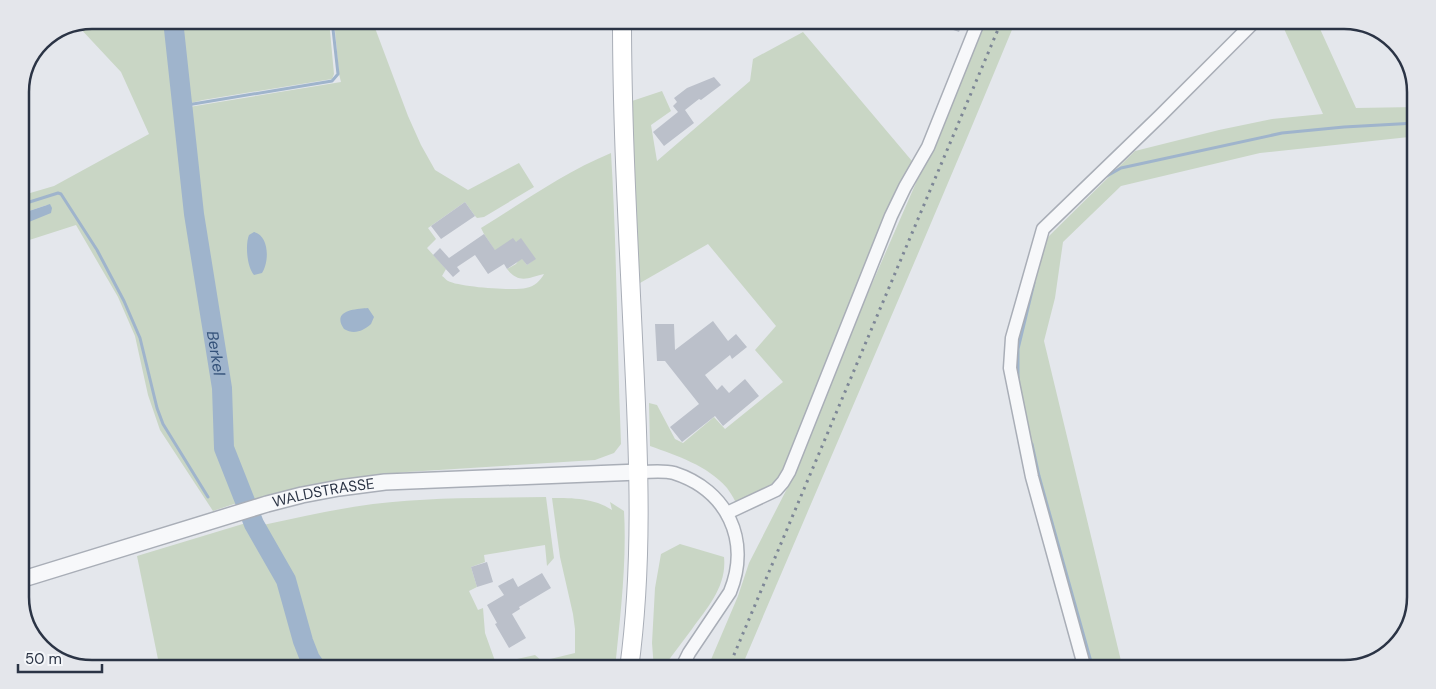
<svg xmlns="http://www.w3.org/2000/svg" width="1436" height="689" font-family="'DM Sans',sans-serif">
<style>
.green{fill:#c9d6c5}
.water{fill:#9fb4cc}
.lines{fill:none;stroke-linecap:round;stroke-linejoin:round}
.stream{stroke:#9fb4cc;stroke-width:3}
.river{stroke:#9fb4cc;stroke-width:20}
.building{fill:#bbc0ca}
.minor-casing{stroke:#a9aeb7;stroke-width:15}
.tertiary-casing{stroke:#a9aeb7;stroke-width:18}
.secondary-casing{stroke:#a9aeb7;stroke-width:20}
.minor{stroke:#f7f8fa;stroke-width:12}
.tertiary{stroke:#f7f8fa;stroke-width:15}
.secondary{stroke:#fff;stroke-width:18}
.rail{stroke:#7d8696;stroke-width:3;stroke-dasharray:2.5 5;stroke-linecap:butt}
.labels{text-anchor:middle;stroke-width:5;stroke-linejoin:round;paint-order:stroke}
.street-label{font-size:15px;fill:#2b3445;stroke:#f4f6f9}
.water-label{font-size:16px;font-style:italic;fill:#34527a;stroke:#f4f6f9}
.rim{fill:none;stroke:#2b3445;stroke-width:2.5}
</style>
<rect width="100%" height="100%" fill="#e4e7ec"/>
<path class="green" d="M92 20H171L192 213 221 387 222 450 242 503 234 504 213 511 160 430 148 395 135 336 118 297 76 225 20 243V224H24L51 206 47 205 20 214V196L54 186 149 134 121 72 78 26Z
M174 20H329L334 74 332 79 203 100 183 105Z
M334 20H372L408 116 421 145 435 170 468 190 519 163 534 187 484 217 477 218 475 216 465 202 428 228 436 239 427 248 446 269 442 276C444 277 446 280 448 281 459 287 514 291 526 288 534 287 541 280 544 274 528 278 519 284 507 269L516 264 521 257 527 265 535 259 521 239 498 255 484 234 481 228C523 202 565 172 611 153 617 250 617 347 621 444L614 453 595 460 407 472 362 477 315 485 250 500 237 476 226 448 223 387 195 215 183 108 341 82 339 74Z
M987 20H1016C928 234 835 446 745 659L743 669H707L738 596 749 563 796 471 806 435Z
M1280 20H1316L1356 108 1416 107V162H1410L1409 137 1260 153 1121 186 1063 242 1055 298 1044 341 1122 665 1124 669H1088L1013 382V345L1035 255 1049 236 1135 151 1219 130 1272 119 1323 114Z
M803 32 912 161 889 215 786 470 773 485 747 500 735 501C733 497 730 492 727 488 707 465 677 456 650 446L649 403 657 405 675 439 683 443 714 417 725 429 783 382 755 350 776 326 708 244 640 283 629 102 662 91 671 111 651 125 657 161 750 81 753 59Z
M546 497 554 558 547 566 545 545 484 555 485 562 471 567 477 587 469 591 478 610 483 608 485 633 495 661 499 663 535 655 542 661 575 653V629L573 614 560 557 552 498C573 498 594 498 612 510L610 502 624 511C627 563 620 617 615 669H322L308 641 301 620 293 579 263 525C300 517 336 509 373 504 430 497 488 498 546 497Z
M246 523 282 584 298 646 309 669H160L137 556Z
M680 544 724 557C727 586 708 607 692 629 682 642 672 656 662 669H654L652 643 655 588 661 554Z"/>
<path class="water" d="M50 204 52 208 51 213 24 224H20V214Z
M254 232C270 236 269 263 262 273L254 275C247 267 245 245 249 235Z
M368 308 374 317 371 324C363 331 354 335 344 329 331 310 356 309 368 308Z"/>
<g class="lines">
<path class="stream" d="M181 106 332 81 338 74 332 20
M1105 177 1121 168 1282 133 1344 127 1416 123
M20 205 58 193 61 194 97 250 124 301 140 338 157 408 163 424 208 497
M1018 380V349L1034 283
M1032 444 1039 476 1093 669"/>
<path class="river" id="s1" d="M173 20 194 214 222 388 224 448 254 524 286 580 303 641 310 659 317 669"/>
</g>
<path class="building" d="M948 20H964L959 32 945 27Z
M714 77 721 85 701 100 699 99 685 110 694 123 664 146 653 132 678 112 673 106 677 102 674 98 687 88Z
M465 202 475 216 441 239 431 226Z
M484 234 495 250 513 238 516 242 521 238 536 259 527 265 522 259 507 269 504 264 488 274 475 255 457 267 460 271 453 277 433 255 440 248 449 258Z
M713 321 728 341 736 334 747 347 732 359 730 355 705 375 717 390 722 385 729 393 745 379 759 396 723 426 715 416 682 442 670 427 699 404 665 361H657L655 324H674L675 350Z
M487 562 493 582 477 587 471 567Z
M542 573 551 588 519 607 520 609 512 614 526 638 509 648 495 624 497 623 487 605 504 595 498 586 513 578 518 587Z"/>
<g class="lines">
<g class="minor-casing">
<path id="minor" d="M639 472C650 472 663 470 674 473 727 490 751 540 730 592L689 653 681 669
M727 513 776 490 783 482 789 472 891 216 905 187 928 147 979 20
M1085 669 1032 477 1010 368 1012 338 1043 229 1160 116 1256 20"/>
</g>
<g class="tertiary-casing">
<g id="tertiary">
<path id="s2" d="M20 580 267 504 302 495 339 488 385 482 639 472"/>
</g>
</g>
<g class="secondary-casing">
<path id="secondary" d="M622 20C622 133 629 247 634 360 639 463 643 566 629 669"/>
</g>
<use href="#minor" class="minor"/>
<use href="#tertiary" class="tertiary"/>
<use href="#secondary" class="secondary"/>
<path class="rail" d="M728 669 1002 20"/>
</g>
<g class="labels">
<g class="street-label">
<text dy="5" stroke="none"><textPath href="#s2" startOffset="316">WALDSTRASSE</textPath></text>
</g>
<g class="water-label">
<text dy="6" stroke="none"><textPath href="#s1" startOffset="336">Berkel</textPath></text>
</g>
</g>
<path d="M0 0H1436V689H0ZM92 29H1344A63 63 0 0 1 1407 92V597A63 63 0 0 1 1344 660H92A63 63 0 0 1 29 597V92A63 63 0 0 1 92 29Z" fill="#e4e6eb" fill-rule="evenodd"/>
<path class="rim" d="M92 29H1344A63 63 0 0 1 1407 92V597A63 63 0 0 1 1344 660H92A63 63 0 0 1 29 597V92A63 63 0 0 1 92 29Z"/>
<path d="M18 664v8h84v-8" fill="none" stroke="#2b3445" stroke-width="2.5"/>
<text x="25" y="664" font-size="15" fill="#2b3445" stroke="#f4f6f9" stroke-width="4" paint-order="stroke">50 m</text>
</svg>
